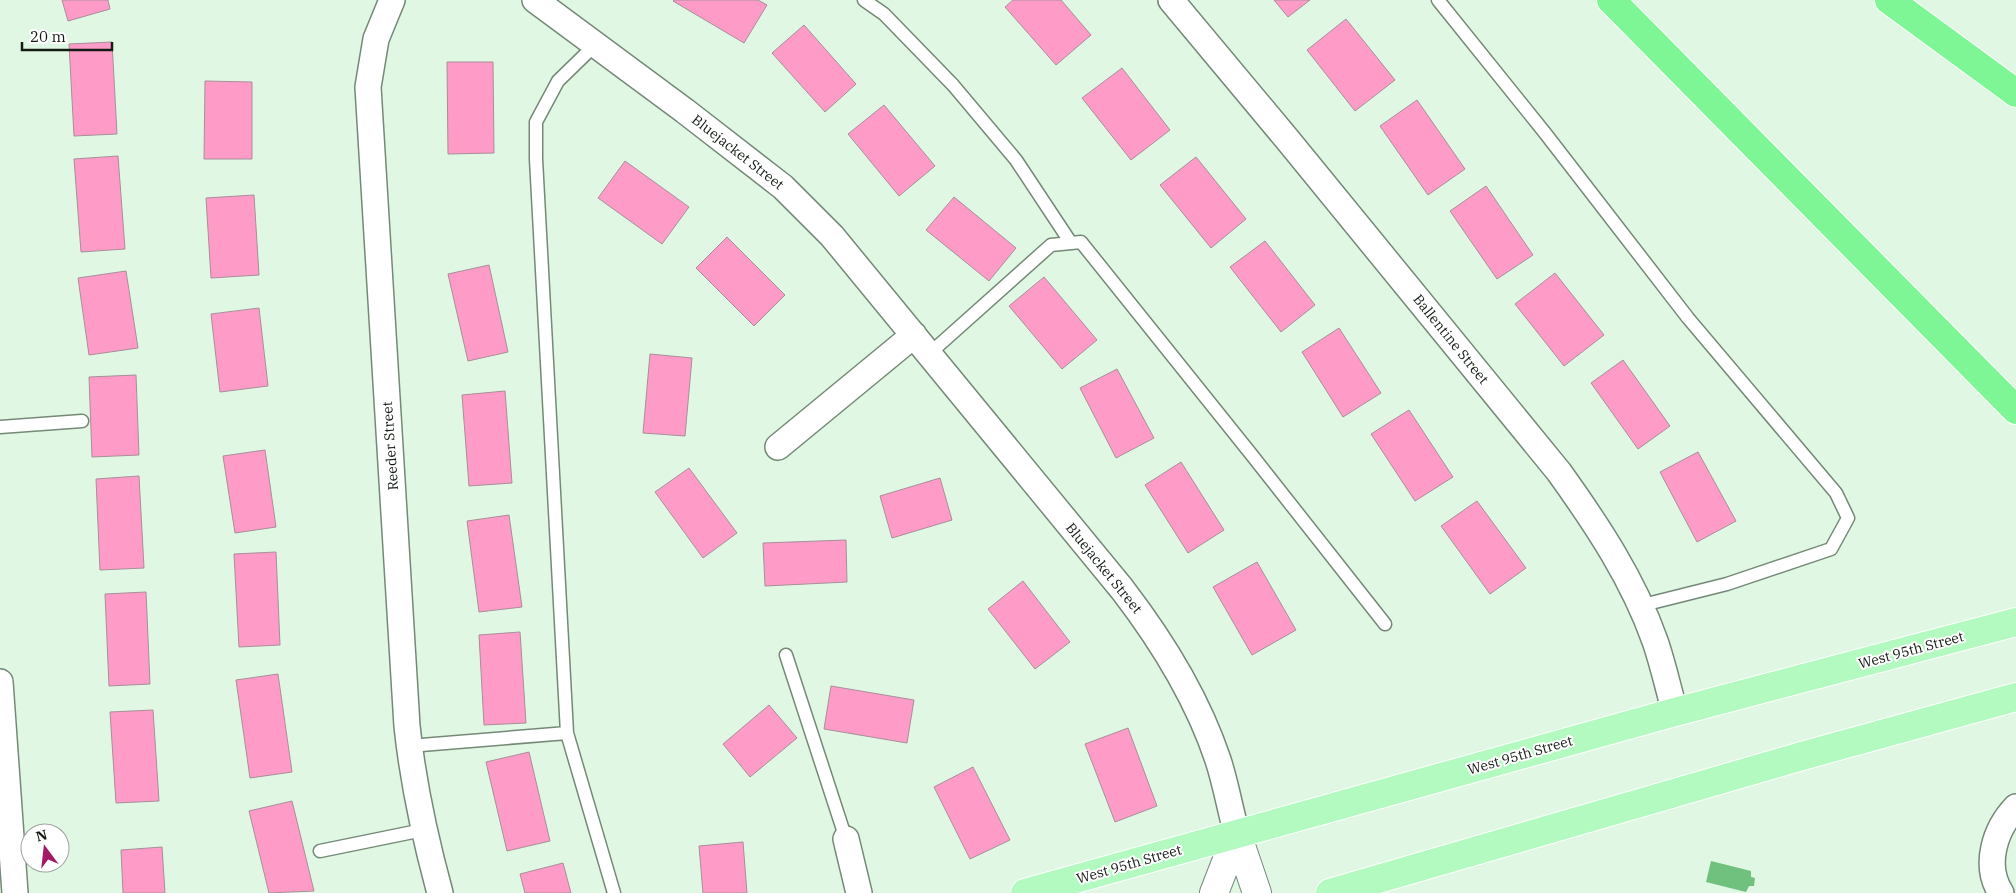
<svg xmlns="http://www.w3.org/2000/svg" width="2016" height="893" font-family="'IBM Plex Serif',serif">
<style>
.water{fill:#6fc17d}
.building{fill:#fe9cc7;stroke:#a88e98}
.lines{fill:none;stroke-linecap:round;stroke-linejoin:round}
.lane-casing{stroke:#758977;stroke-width:15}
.street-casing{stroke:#758977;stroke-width:28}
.secondary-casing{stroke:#758977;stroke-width:30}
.primary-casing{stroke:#fff;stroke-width:30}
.highway-casing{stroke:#fff;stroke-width:30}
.lane{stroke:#fff;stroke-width:12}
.street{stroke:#fff;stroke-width:25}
.secondary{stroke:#fff;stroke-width:28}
.primary{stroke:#b2fabf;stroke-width:28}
.highway{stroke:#7ef695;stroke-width:28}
.labels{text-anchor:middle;stroke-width:4;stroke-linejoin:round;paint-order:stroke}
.street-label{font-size:14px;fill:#141b14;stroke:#fff}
</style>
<rect width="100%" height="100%" fill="#e0f7e3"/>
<path class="water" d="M1711 861 1751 871V877L1755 878 1754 886H1749L1746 892 1706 882Z"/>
<path class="building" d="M62 0H108L110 9 68 21Z
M674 0H758L767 5 744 43 673 1Z
M1013 0H1061L1091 35 1056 65 1005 7Z
M1274 0H1310L1288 17Z
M1346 19 1395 80 1355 111 1307 50Z
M804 25 856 84 825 112 772 53Z
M112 42 117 134 74 136 69 44Z
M447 62H493L494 153 448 154Z
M1122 68 1170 130 1131 160 1082 98Z
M205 81 252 82V159H204Z
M1417 100 1465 169 1428 195 1380 126Z
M884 105 935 166 899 196 848 134Z
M118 156 125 249 81 252 74 159Z
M1196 157 1246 219 1211 248 1160 185Z
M625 161 689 207 662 244 598 198Z
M1486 186 1533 255 1497 279 1450 211Z
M254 195 259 275 211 278 206 198Z
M954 197 1016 248 989 281 926 230Z
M727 237 785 295 754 326 696 268Z
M1265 241 1315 305 1281 332 1230 267Z
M489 265 508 352 468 361 448 274Z
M126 271 138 348 89 355 78 278Z
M1555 273 1604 335 1564 366 1515 304Z
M1044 277 1097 340 1062 369 1009 306Z
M259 308 268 386 220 392 211 314Z
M1339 328 1381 393 1343 417 1302 352Z
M650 354 692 358 685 436 643 433Z
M1623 360 1670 426 1638 449 1591 383Z
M1117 369 1154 438 1116 458 1080 388Z
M136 375 139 455 92 457 89 377Z
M505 391 512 483 469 486 462 395Z
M1409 410 1453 477 1415 501 1371 434Z
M265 450 276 527 235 533 223 456Z
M1698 452 1736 521 1697 542 1660 472Z
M1181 462 1224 530 1188 553 1145 485Z
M689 468 737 533 703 558 655 492Z
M139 476 144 568 100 570 96 479Z
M940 478 952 520 892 538 880 496Z
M1477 501 1526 568 1490 594 1441 526Z
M509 515 522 607 479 612 467 521Z
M846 540 847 582 765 586 763 543Z
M276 552 280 645 239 647 234 554Z
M1257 562 1296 630 1252 655 1213 587Z
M1023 581 1070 642 1035 669 988 609Z
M146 592 150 684 109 686 105 594Z
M520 632 526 723 484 725 479 635Z
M278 674 292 772 250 778 236 680Z
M831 686 914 700 907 743 824 729Z
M769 705 797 738 750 777 723 744Z
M153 710 159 801 116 803 110 712Z
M1128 728 1157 806 1115 822 1085 744Z
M529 752 550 841 507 851 486 762Z
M973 767 1010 840 970 859 934 787Z
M292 801 314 891 269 893 249 811Z
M743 842 747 893H703L699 846Z
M162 847 165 893H123L121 850Z
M563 863 571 893H525L520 874Z"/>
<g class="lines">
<g class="lane-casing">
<path id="lane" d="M864 0 884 14 953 85 1016 160 1071 243
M1438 0 1545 133 1688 318 1836 493 1848 518 1831 549 1727 584 1639 606
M595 45 558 81 536 122V159L567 733 614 893
M929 354 1051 245 1081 242 1251 454 1385 624
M0 427 82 421
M786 655 846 839
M409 746 567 733
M320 851 423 830"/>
</g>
<g class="street-casing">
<path id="street" d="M392 0 376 39 368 87 407 726C413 783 425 838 440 893
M535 0 685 111 783 187 832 236 1122 589C1162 641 1197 697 1218 760 1226 784 1230 810 1237 834
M1171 0 1287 139 1559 472C1597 525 1633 579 1655 641 1663 664 1668 688 1675 712
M778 447 914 335
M0 682 15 893
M846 839 859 893
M2001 893C1983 865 1995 829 2016 807"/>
</g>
<g class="secondary-casing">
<path id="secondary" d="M1237 834 1257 893
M1214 893 1237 834"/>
</g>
<g class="primary-casing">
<path id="primary" d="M1025 893 1675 712 2016 622
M1330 893 1802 756 2016 697"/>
</g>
<g class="highway-casing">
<path id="highway" d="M1611 0 2016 410
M1889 0 2016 93"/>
</g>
<use href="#lane" class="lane"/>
<use href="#street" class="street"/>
<use href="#secondary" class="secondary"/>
<use href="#primary" class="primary"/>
<use href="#highway" class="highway"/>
</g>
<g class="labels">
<g class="street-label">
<text transform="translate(738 152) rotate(38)" y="5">Bluejacket Street</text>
<text transform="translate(1451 339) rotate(51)" y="5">Ballentine Street</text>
<text transform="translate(390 446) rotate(-94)" y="5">Reeder Street</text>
<text transform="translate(1104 568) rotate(51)" y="5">Bluejacket Street</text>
<text transform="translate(1911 650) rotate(-15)" y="5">West 95th Street</text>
<text transform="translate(1520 755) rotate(-16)" y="5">West 95th Street</text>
<text transform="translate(1129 864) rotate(-16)" y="5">West 95th Street</text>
</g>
</g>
<g transform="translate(45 848) rotate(345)"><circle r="24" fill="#ffffff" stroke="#a1a4a1"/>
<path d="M0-4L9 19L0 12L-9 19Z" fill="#a21b67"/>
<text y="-8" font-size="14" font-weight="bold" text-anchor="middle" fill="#141b14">N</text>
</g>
<path d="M22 42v8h90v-8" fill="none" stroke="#141b14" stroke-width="2.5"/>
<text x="30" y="42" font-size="15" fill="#141b14" stroke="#ffffff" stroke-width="4" paint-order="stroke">20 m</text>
</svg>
